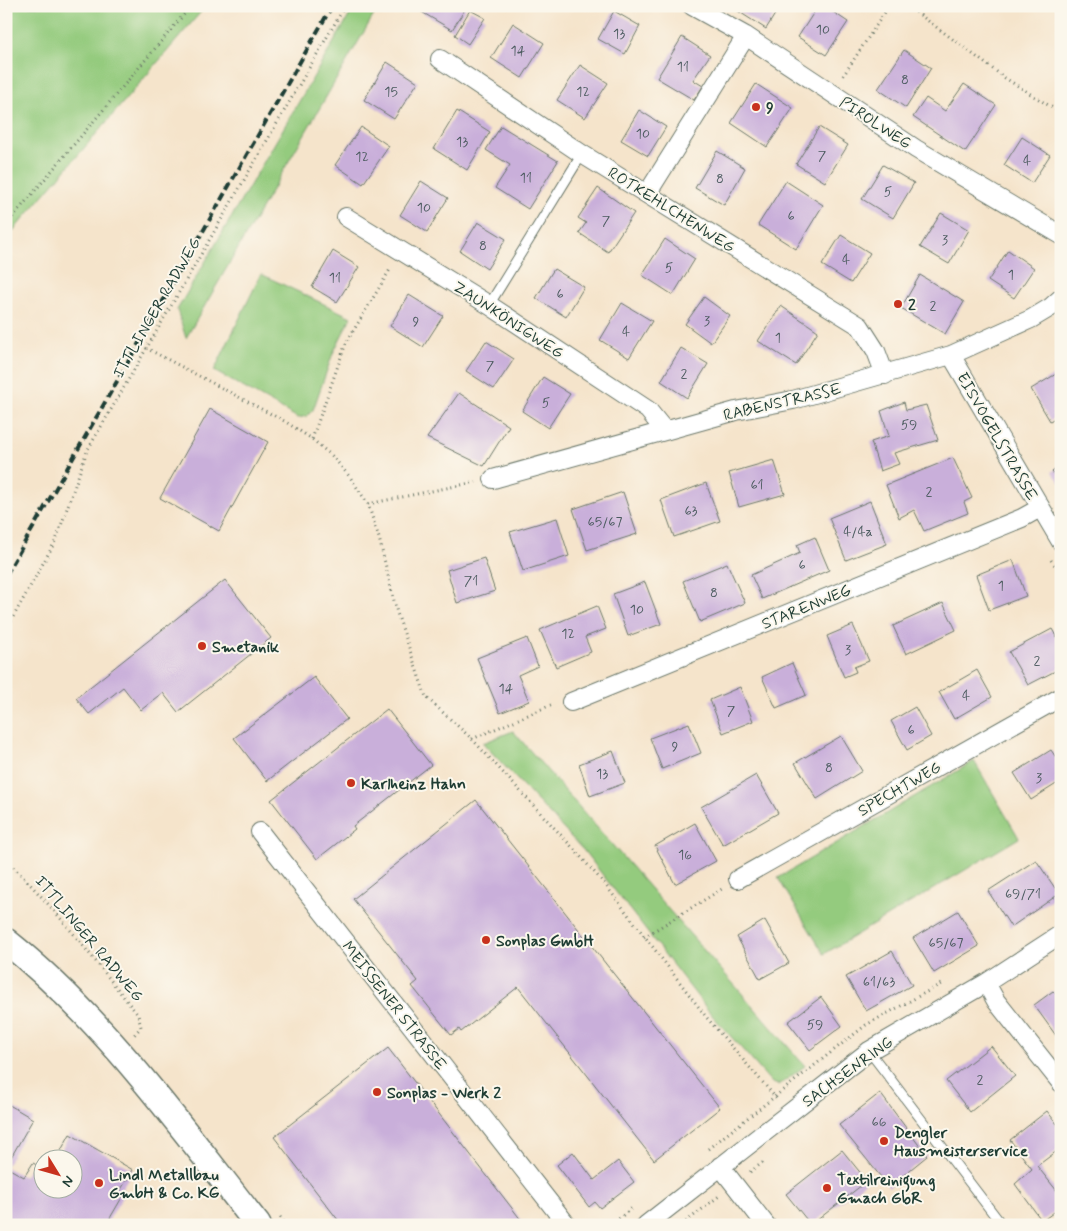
<svg xmlns="http://www.w3.org/2000/svg" width="1067" height="1231" font-family="Mynerve,sans-serif">
<style>
.green{fill:#94cb7e;stroke:#5a8459}
.building{fill:#c9afda}
.lines{fill:none;stroke-linecap:round;stroke-linejoin:round}
.lane-casing{stroke:#6a7769;stroke-width:11}
.street-casing{stroke:#6a7769;stroke-width:20}
.secondary-casing{stroke:#6a7769;stroke-width:28}
.path{stroke:#6a7769;stroke-width:3;stroke-dasharray:1 4;stroke-linecap:butt}
.lane{stroke:#fff;stroke-width:9}
.street{stroke:#fff;stroke-width:18}
.secondary{stroke:#fff;stroke-width:25}
.rail{stroke:#1f3d34;stroke-width:4;stroke-dasharray:8 4;stroke-linecap:butt}
.poi-dot{fill:#c8321e;stroke:#fbf7ec;stroke-width:2}
.labels{text-anchor:middle;stroke-width:4;stroke-linejoin:round;paint-order:stroke}
.number-label{font-size:14px;fill:#4a5a5e}
.poi-label{font-size:16px;font-weight:bold;fill:#1f3d34;stroke:#fbf7ec;text-anchor:start}
.street-label{font-size:16px;fill:#1f3d34;stroke:#fbf7ec}
</style>
<rect width="100%" height="100%" fill="#fbf7ec"/>
<filter id="ink" filterUnits="userSpaceOnUse"><feTurbulence type="fractalNoise" baseFrequency=".02" numOctaves="2"/><feDisplacementMap in="SourceGraphic" scale="10" xChannelSelector="R" yChannelSelector="G"/><feConvolveMatrix kernelMatrix="1 2 1 2 8 2 1 2 1" color-interpolation-filters="sRGB"/></filter>
<filter id="wash" filterUnits="userSpaceOnUse"><feTurbulence type="fractalNoise" baseFrequency=".0096" numOctaves="4" result="noise"/><feDisplacementMap in="SourceGraphic" scale="20" xChannelSelector="R" yChannelSelector="G"/><feGaussianBlur stdDeviation="1.12" result="paint"/><feColorMatrix in="noise" values="0 0 0 0 0 0 0 0 0 0 0 0 0 0 0 0 0 1.4 0 .05"/><feComposite in="paint" operator="in"/></filter>
<g filter="url(#wash)">
<rect width="100%" height="100%" fill="#f5e4cb"/>
<path class="green" d="M6 6H206L6 239Z
M355 6H379L186 338 177 310Z
M261 274 351 317 333 353 313 410 307 416 298 418 214 371Z
M513 731 805 1066 779 1085 772 1083 711 1014 584 851 483 743Z
M974 761 1019 838 824 954 778 878Z"/>
<g id="blocks">
<path class="building" d="M423 6H467L452 30 420 11Z
M730 6H780L766 29Z
M818 6H824L848 22 826 55 798 37Z
M470 10 485 18 468 44 455 35Z
M614 11 640 26 625 54 598 39Z
M513 23 544 43 522 78 491 58Z
M682 37 710 55 693 80 703 86 694 100 657 78Z
M904 50 931 68 906 108 878 89Z
M387 62 418 82 394 119 364 100Z
M580 65 608 83 585 118 557 100Z
M756 84 793 108 767 147 731 123Z
M964 84 996 105 965 152 913 117 926 98 945 111Z
M639 110 666 127 648 156 621 140Z
M457 111 490 132 467 170 434 149Z
M501 126 558 161 528 209 495 188 510 165 486 150Z
M361 127 389 146 363 184 335 165Z
M819 127 848 145 825 182 796 164Z
M1022 137 1050 155 1032 183 1004 165Z
M717 151 745 168 724 205 695 188Z
M883 165 914 183 893 218 862 199Z
M421 181 448 198 427 232 400 215Z
M786 181 823 205 796 249 758 225Z
M598 188 634 213 608 252 579 233 586 223 578 218Z
M941 213 969 230 949 264 920 247Z
M478 222 506 239 487 269 460 251Z
M841 235 870 253 851 283 822 265Z
M665 239 695 259 673 295 642 275Z
M1008 250 1034 268 1014 298 988 281Z
M333 251 359 267 337 302 312 287Z
M554 269 584 287 566 317 536 298Z
M920 275 964 302 945 334 901 308Z
M409 295 443 316 423 347 390 326Z
M704 297 730 316 711 343 685 324Z
M622 303 652 321 629 358 600 340Z
M781 306 818 331 796 365 758 341Z
M486 341 514 359 494 389 466 371Z
M681 348 708 364 687 398 661 381Z
M1061 371V414L1050 421 1031 389Z
M543 377 570 394 548 428 522 411Z
M459 393 509 426 484 466 427 438Z
M904 402 906 410 926 405 938 440 894 453 899 464 880 471 871 442 889 436 881 411Z
M210 409 268 442 219 531 160 498Z
M953 458 972 498 964 502 968 513 924 531 914 510 899 518 886 485Z
M774 460 785 494 739 507 729 473Z
M1061 465V483L1052 472Z
M706 483 720 521 674 537 661 500Z
M623 492 637 534 587 550 573 509Z
M870 501 887 544 846 560 829 518Z
M557 518 569 556 523 571 510 532Z
M815 537 829 570 762 599 751 575 800 553 797 545Z
M484 558 495 591 457 603 447 570Z
M1013 560 1026 596 989 610 976 575Z
M727 563 745 603 700 622 683 581Z
M225 580 271 638 178 712 163 693 141 710 123 687 89 714 76 698Z
M645 582 661 624 628 636 613 594Z
M943 603 956 630 906 654 893 626Z
M597 606 606 629 585 637 591 652 556 667 540 630Z
M853 625 869 661 854 667 856 672 844 677 827 636Z
M1052 629 1061 645V668L1028 685 1009 652Z
M527 638 538 666 518 675 529 701 500 713 477 658Z
M792 663 806 695 776 708 762 677Z
M977 670 992 697 954 719 939 692Z
M314 677 347 719 267 781 234 738Z
M740 687 753 721 723 733 710 700Z
M915 707 931 736 907 750 891 721Z
M387 709 431 765 353 826 355 829 317 859 271 800Z
M689 723 701 753 662 769 650 738Z
M841 736 862 771 817 799 795 763Z
M1051 750 1061 765V781L1031 800 1014 773Z
M613 751 625 783 590 796 579 764Z
M756 775 778 813 723 845 701 807Z
M476 800 720 1108 654 1160 518 987 461 1032 459 1029 451 1035 412 986 418 981 353 899Z
M695 823 716 861 675 884 655 846Z
M1036 860 1059 894 1011 927 988 891Z
M958 911 979 946 934 973 913 938Z
M765 920 789 963 760 979 737 937Z
M892 951 912 985 866 1011 846 977Z
M1061 990V1035L1057 1037 1034 1005 1053 991 1056 994Z
M821 997 842 1026 810 1050 788 1022Z
M991 1046 1015 1076 970 1112 946 1081Z
M388 1048 525 1225H342L274 1137Z
M880 1093 927 1156 889 1187 839 1125Z
M6 1103 33 1119 6 1166Z
M1047 1111 1061 1129V1148L1037 1166 1061 1196V1207L1042 1221 1015 1184 1032 1169 1010 1140Z
M70 1134 133 1170 120 1191 124 1194 106 1225H6V1167L24 1177 33 1163 42 1168V1188H72V1158H51L54 1153 58 1156Z
M842 1150 867 1181 811 1225 786 1194Z
M573 1152 594 1180 618 1161 634 1182 600 1208 595 1202 589 1207 557 1165Z"/>
</g>
</g>
<g filter="url(#ink)">
<use href="#blocks" fill-opacity="0" stroke="#6a7769" stroke-width="1"/>
<g class="lines">
<g class="lane-casing">
<path id="lane" d="M489 305 582 154
M869 1051 1002 1225"/>
</g>
<g class="street-casing">
<path id="street" d="M692 6 746 36 916 149 1061 235
M440 59 582 154 860 326 876 351 885 375
M647 194 746 36
M346 217 489 305 648 410 665 431
M951 355 1061 542
M493 479 736 411 793 400 951 355 1031 319 1051 307 1061 298
M571 702 1022 518 1040 508
M260 832 567 1225
M738 879 1061 697
M986 983 996 1001 1061 1083
M720 1166 766 1225
M646 1225 869 1051 986 983 1061 934"/>
</g>
<g class="secondary-casing">
<path id="secondary" d="M6 941C105 1020 180 1126 258 1225"/>
</g>
<path class="path" d="M908 6 1005 78 1061 113
M843 76 889 6
M6 225 191 6
M146 348 286 422 312 439 332 456 350 477 368 504 379 538 397 613 426 697 472 739 572 847 604 883 707 1018 777 1099
M312 439 346 343 391 268
M368 504 476 482
M1051 560 1061 574
M6 630 56 540 87 451 345 6
M472 739 551 705
M6 860C55 907 96 962 138 1015L141 1027 134 1035
M644 937 722 889
M708 1149 866 1025 941 984
M750 1172 765 1161
M280 1217 286 1225
M611 1225 632 1208
M682 1225 719 1196"/>
<use href="#lane" class="lane"/>
<use href="#street" class="street"/>
<use href="#secondary" class="secondary"/>
<path class="rail" d="M6 575 332 6"/>
</g>
</g>
<g class="poi-dot">
<circle cx="756" cy="107" r="5"/>
<circle cx="898" cy="304" r="5"/>
<circle cx="202" cy="646" r="5"/>
<circle cx="351" cy="783" r="5"/>
<circle cx="486" cy="940" r="5"/>
<circle cx="377" cy="1092" r="5"/>
<circle cx="884" cy="1141" r="5"/>
<circle cx="99" cy="1183" r="5"/>
<circle cx="827" cy="1188" r="5"/>
</g>
<g class="labels">
<g class="number-label">
<text x="823" y="34">10</text>
<text x="619" y="38">13</text>
<text x="518" y="55">14</text>
<text x="683" y="71">11</text>
<text x="905" y="84">8</text>
<text x="391" y="96">15</text>
<text x="583" y="96">12</text>
<text x="643" y="138">10</text>
<text x="462" y="146">13</text>
<text x="822" y="160">7</text>
<text x="362" y="161">12</text>
<text x="1027" y="165">4</text>
<text x="526" y="182">11</text>
<text x="720" y="183">8</text>
<text x="888" y="196">5</text>
<text x="424" y="212">10</text>
<text x="791" y="220">6</text>
<text x="606" y="225">7</text>
<text x="945" y="244">3</text>
<text x="483" y="250">8</text>
<text x="846" y="264">4</text>
<text x="669" y="272">5</text>
<text x="1011" y="279">1</text>
<text x="335" y="282">11</text>
<text x="560" y="298">6</text>
<text x="933" y="310">2</text>
<text x="707" y="325">3</text>
<text x="416" y="326">9</text>
<text x="626" y="336">4</text>
<text x="778" y="342">1</text>
<text x="490" y="370">7</text>
<text x="684" y="378">2</text>
<text x="546" y="407">5</text>
<text x="909" y="429">59</text>
<text x="757" y="489">61</text>
<text x="929" y="496">2</text>
<text x="691" y="515">63</text>
<text x="605" y="526">65/67</text>
<text x="858" y="536">4/4a</text>
<text x="802" y="569">6</text>
<text x="471" y="585">71</text>
<text x="1001" y="590">1</text>
<text x="714" y="597">8</text>
<text x="637" y="614">10</text>
<text x="568" y="638">12</text>
<text x="848" y="654">3</text>
<text x="1037" y="665">2</text>
<text x="506" y="693">14</text>
<text x="966" y="700">4</text>
<text x="731" y="715">7</text>
<text x="911" y="734">6</text>
<text x="675" y="751">9</text>
<text x="829" y="772">8</text>
<text x="602" y="778">13</text>
<text x="1039" y="782">3</text>
<text x="685" y="859">16</text>
<text x="1023" y="898">69/71</text>
<text x="946" y="947">65/67</text>
<text x="879" y="986">61/63</text>
<text x="815" y="1029">59</text>
<text x="980" y="1084">2</text>
<text x="879" y="1126">66</text>
</g>
<g class="poi-label">
<text x="766" y="113">9</text>
<text x="908" y="310">2</text>
<text x="212" y="652">Smetanik</text>
<text x="361" y="789">Karlheinz Hahn</text>
<text x="496" y="946">Sonplas GmbH</text>
<text x="387" y="1098">Sonplas - Werk 2</text>
<text x="894" y="1138">Dengler<tspan x="894" dy="18">Hausmeisterservice</tspan></text>
<text x="109" y="1180">Lindl Metallbau<tspan x="109" dy="18">GmbH &amp; Co. KG</tspan></text>
<text x="837" y="1185">Textilreinigung<tspan x="837" dy="18">Gmach GbR</tspan></text>
</g>
<g class="street-label">
<text transform="translate(876 122) rotate(33)" y="6">PIROLWEG</text>
<text transform="translate(672 209) rotate(32)" y="6">ROTKEHLCHENWEG</text>
<text transform="translate(156 307) rotate(-60)" y="6">ITTLINGER RADWEG</text>
<text transform="translate(509 319) rotate(33)" y="6">ZAUNKÖNIGWEG</text>
<text transform="translate(782 401) rotate(-13)" y="6">RABENSTRASSE</text>
<text transform="translate(998 436) rotate(60)" y="6">EISVOGELSTRASSE</text>
<text transform="translate(806 606) rotate(-22)" y="6">STARENWEG</text>
<text transform="translate(899 788) rotate(-30)" y="6">SPECHTWEG</text>
<text transform="translate(90 938) rotate(50)" y="6">ITTLINGER RADWEG</text>
<text transform="translate(395 1005) rotate(52)" y="6">MEISSENER STRASSE</text>
<text transform="translate(847 1071) rotate(-36)" y="6">SACHSENRING</text>
</g>
</g>
<rect width="1067" height="1231" fill="none" stroke="#fbf7ec" stroke-width="25"/>
<g transform="translate(58 1174) rotate(127)"><circle r="24" fill="#fbf7ec" stroke="#a3ada2"/>
<path d="M0-4L9 19L0 12L-9 19Z" fill="#c8321e"/>
<text y="-8" font-size="14" font-weight="bold" text-anchor="middle" fill="#1f3d34">N</text>
</g>
</svg>
